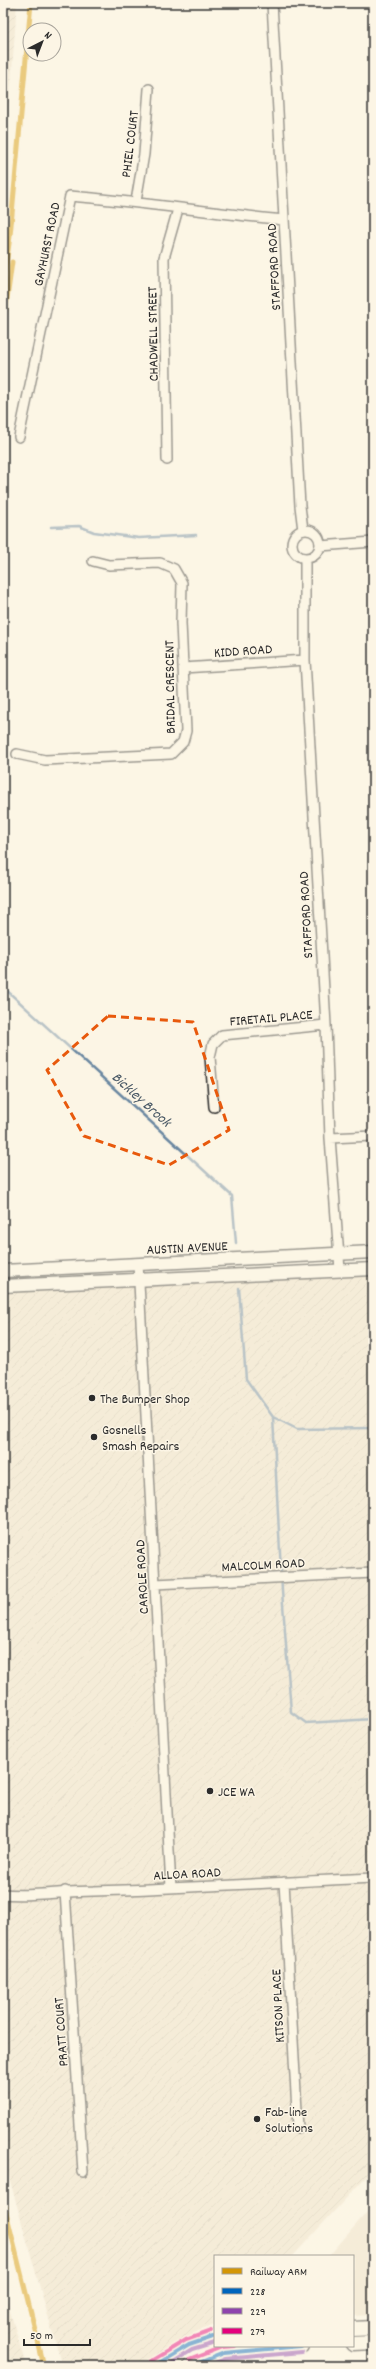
<svg xmlns="http://www.w3.org/2000/svg" width="376" height="2369" font-family="Dekko,sans-serif">
<style>
.built{fill:#eee1c8}
.industrial{fill:url(#industrial-furrows)}
.lines{fill:none;stroke-linecap:round;stroke-linejoin:round}
.stream{stroke:#6986a0;stroke-width:2.5}
.minor-casing{stroke:#2b2b2b;stroke-width:12}
.secondary-casing{stroke:#2b2b2b;stroke-width:15}
.primary-casing{stroke:#2b2b2b;stroke-width:17}
.minor{stroke:#fcf5e5;stroke-width:9}
.secondary{stroke:#fcf5e5;stroke-width:12}
.primary{stroke:#fcf5e5;stroke-width:14}
.bus-1-casing{stroke:#fcf5e5;stroke-width:7}
.bus-2-casing{stroke:#fcf5e5;stroke-width:7}
.bus-3-casing{stroke:#fcf5e5;stroke-width:7}
.bus-1{stroke:#0065bd;stroke-width:4}
.bus-2{stroke:#8e44ad;stroke-width:4}
.bus-3{stroke:#e5007d;stroke-width:4}
.rail-1-casing{stroke:#fcf5e5;stroke-width:8}
.rail-1{stroke:#d49606;stroke-width:5}
.marked{fill:none;stroke:#e8590c;stroke-width:3;stroke-dasharray:8 5;stroke-linejoin:round}
.poi-dot{fill:#2b2b2b;stroke:#fcf5e5;stroke-width:1.5}
.labels{text-anchor:middle;stroke-width:3;stroke-linejoin:round;paint-order:stroke}
.street-label{font-size:14px;fill:#2b2b2b;stroke:#fcf5e5}
.poi-label{font-size:14px;fill:#2b2b2b;stroke:#fcf5e5;text-anchor:start}
.water-label{font-size:15px;font-style:italic;fill:#4a5966;stroke:#fcf5e5}
</style>
<defs>
<pattern id="industrial-furrows" width="10" height="10" patternUnits="userSpaceOnUse"><rect width="10" height="10" fill="#eee1c8"/><path d="M-1 1l2-2M0 10L10 0M9 11l2-2" fill="none" stroke="#ccc1ac"/></pattern>
</defs>
<rect width="100%" height="100%" fill="#fcf5e5"/>
<filter id="ink" filterUnits="userSpaceOnUse"><feTurbulence type="fractalNoise" baseFrequency=".025" numOctaves="2"/><feDisplacementMap in="SourceGraphic" scale="8" xChannelSelector="R" yChannelSelector="G"/><feConvolveMatrix kernelMatrix="1 2 1 2 8 2 1 2 1" color-interpolation-filters="sRGB"/></filter>
<g filter="url(#ink)">
<path class="built" d="M373 2205V2315L353 2316V2256H329Z"/>
<path class="industrial" d="M3 3H17L11 84 3 145Z
M373 1273V2169L293 2256H215V2325L197 2331 136 2366H62L3 2156V1291Z
M3 2287 26 2366H3Z"/>
<g class="lines">
<path class="stream" d="M51 527 79 526 94 532 139 538 196 535
M3 987 232 1196 236 1243
M239 1288 246 1379 273 1417 297 1429 373 1428
M273 1417 282 1591 291 1712 306 1723 373 1719"/>
<g class="minor-casing">
<path id="minor" d="M272 3 300 506 303 530
M136 201 144 154 149 89
M19 437 70 196C142 202 213 213 284 220
M167 460 164 258 178 209
M292 544a14 14 0 1 1 28 0a14 14 0 1 1-28 0Z
M320 546 373 542
M305 559V660L326 1025 330 1138 340 1270
M183 668 305 660
M17 754 45 760 171 754 183 742 186 731 181 623 182 583 174 569 160 563 109 565 93 561
M214 1107 210 1057 213 1044 222 1035 326 1025
M330 1138 373 1136
M138 1264 171 1888
M155 1584 373 1573
M284 1882 298 2128
M65 1891 83 2172
M3 1894C33 1897 64 1891 94 1891 187 1888 280 1882 373 1878"/>
</g>
<g class="secondary-casing">
<path id="secondary" d="M3 1271 373 1252
M3 1286 373 1269"/>
</g>
<g class="primary-casing">
<path id="primary" d="M353 2329 373 2328
M353 2344 373 2343
M154 2366 189 2345 215 2337
M191 2366 224 2353 301 2346"/>
</g>
<use href="#minor" class="minor"/>
<use href="#secondary" class="secondary"/>
<use href="#primary" class="primary"/>
<g class="bus-1-casing">
<path id="bus-1" d="M154 2366 189 2345 213 2337
M191 2366 224 2353 301 2346"/>
</g>
<g class="bus-2-casing">
<path id="bus-2" d="M166 2366 192 2350 215 2343
M207 2366 225 2359 302 2352"/>
</g>
<g class="bus-3-casing">
<path id="bus-3" d="M189 2360 222 2347 235 2346
M151 2361 186 2340 211 2331"/>
</g>
<use href="#bus-1" class="bus-1"/>
<use href="#bus-2" class="bus-2"/>
<use href="#bus-3" class="bus-3"/>
<g class="rail-1-casing">
<path id="rail-1" d="M3 288 10 236 31 3
M3 328 12 262
M3 2200 44 2366"/>
</g>
<use href="#rail-1" class="rail-1"/>
</g>
</g>
<path d="M0 0H376V2369H0ZM108 1016 193 1022 229 1130 169 1165 84 1136 47 1070Z" fill="#fcf5e5" fill-opacity=".55" fill-rule="evenodd"/>
<path class="marked" d="M108 1016 193 1022 229 1130 169 1165 84 1136 47 1070Z"/>
<g class="poi-dot">
<circle cx="92" cy="1398" r="4"/>
<circle cx="94" cy="1437" r="4"/>
<circle cx="210" cy="1791" r="4"/>
<circle cx="257" cy="2119" r="4"/>
</g>
<g class="labels">
<g class="street-label">
<text transform="translate(129 144) rotate(-83)" y="5">PHIEL COURT</text>
<text transform="translate(46 244) rotate(-78)" y="5">GAYHURST ROAD</text>
<text transform="translate(273 267) rotate(-93)" y="5">STAFFORD ROAD</text>
<text transform="translate(152 334) rotate(-91)" y="5">CHADWELL STREET</text>
<text transform="translate(243 650) rotate(-4)" y="5">KIDD ROAD</text>
<text transform="translate(169 687) rotate(-91)" y="5">BRIDAL CRESCENT</text>
<text transform="translate(305 915) rotate(-93)" y="5">STAFFORD ROAD</text>
<text transform="translate(271 1017) rotate(-5)" y="5">FIRETAIL PLACE</text>
<text transform="translate(187 1247) rotate(-3)" y="5">AUSTIN AVENUE</text>
<text transform="translate(263 1564) rotate(-3)" y="5">MALCOLM ROAD</text>
<text transform="translate(141 1577) rotate(-93)" y="5">CAROLE ROAD</text>
<text transform="translate(187 1873) rotate(-3)" y="5">ALLOA ROAD</text>
<text transform="translate(277 2006) rotate(-93)" y="5">KITSON PLACE</text>
<text transform="translate(60 2032) rotate(-94)" y="5">PRATT COURT</text>
</g>
<g class="poi-label">
<text x="100" y="1403">The Bumper Shop</text>
<text x="102" y="1434">Gosnells<tspan x="102" dy="16">Smash Repairs</tspan></text>
<text x="218" y="1796">JCE WA</text>
<text x="265" y="2116">Fab-line<tspan x="265" dy="16">Solutions</tspan></text>
</g>
<g class="water-label">
<text transform="translate(142 1099) rotate(42)" y="5">Bickley Brook</text>
</g>
</g>
<rect width="376" height="2369" fill="none" stroke="#fcf5e5" stroke-width="16"/>
<rect x="8" y="8" width="360" height="2353" fill="none" stroke="#2b2b2b" stroke-width="1.5" filter="url(#ink)"/>
<rect x="214" y="2255" width="140" height="92" fill="#fcf5e5" stroke="#a8a49b"/>
<rect x="222" y="2268" width="20" height="6" fill="#d49606" stroke="#a8a49b"/>
<text x="250" y="2275" font-size="12" fill="#2b2b2b">Railway ARM</text>
<rect x="222" y="2288" width="20" height="6" fill="#0065bd" stroke="#a8a49b"/>
<text x="250" y="2295" font-size="12" fill="#2b2b2b">228</text>
<rect x="222" y="2308" width="20" height="6" fill="#8e44ad" stroke="#a8a49b"/>
<text x="250" y="2315" font-size="12" fill="#2b2b2b">229</text>
<rect x="222" y="2328" width="20" height="6" fill="#e5007d" stroke="#a8a49b"/>
<text x="250" y="2335" font-size="12" fill="#2b2b2b">279</text>
<g transform="translate(42 42) rotate(42)"><circle r="19" fill="#fcf5e5" stroke="#a8a49b"/>
<path d="M0-3L7 15L0 10L-7 15Z" fill="#2b2b2b"/>
<text y="-6" font-size="11" font-weight="bold" text-anchor="middle" fill="#2b2b2b">N</text>
</g>
<path d="M24 2339v6h66v-6" fill="none" stroke="#2b2b2b" stroke-width="2"/>
<text x="30" y="2339" font-size="12" fill="#2b2b2b" stroke="#fcf5e5" stroke-width="3" paint-order="stroke">50 m</text>
</svg>
